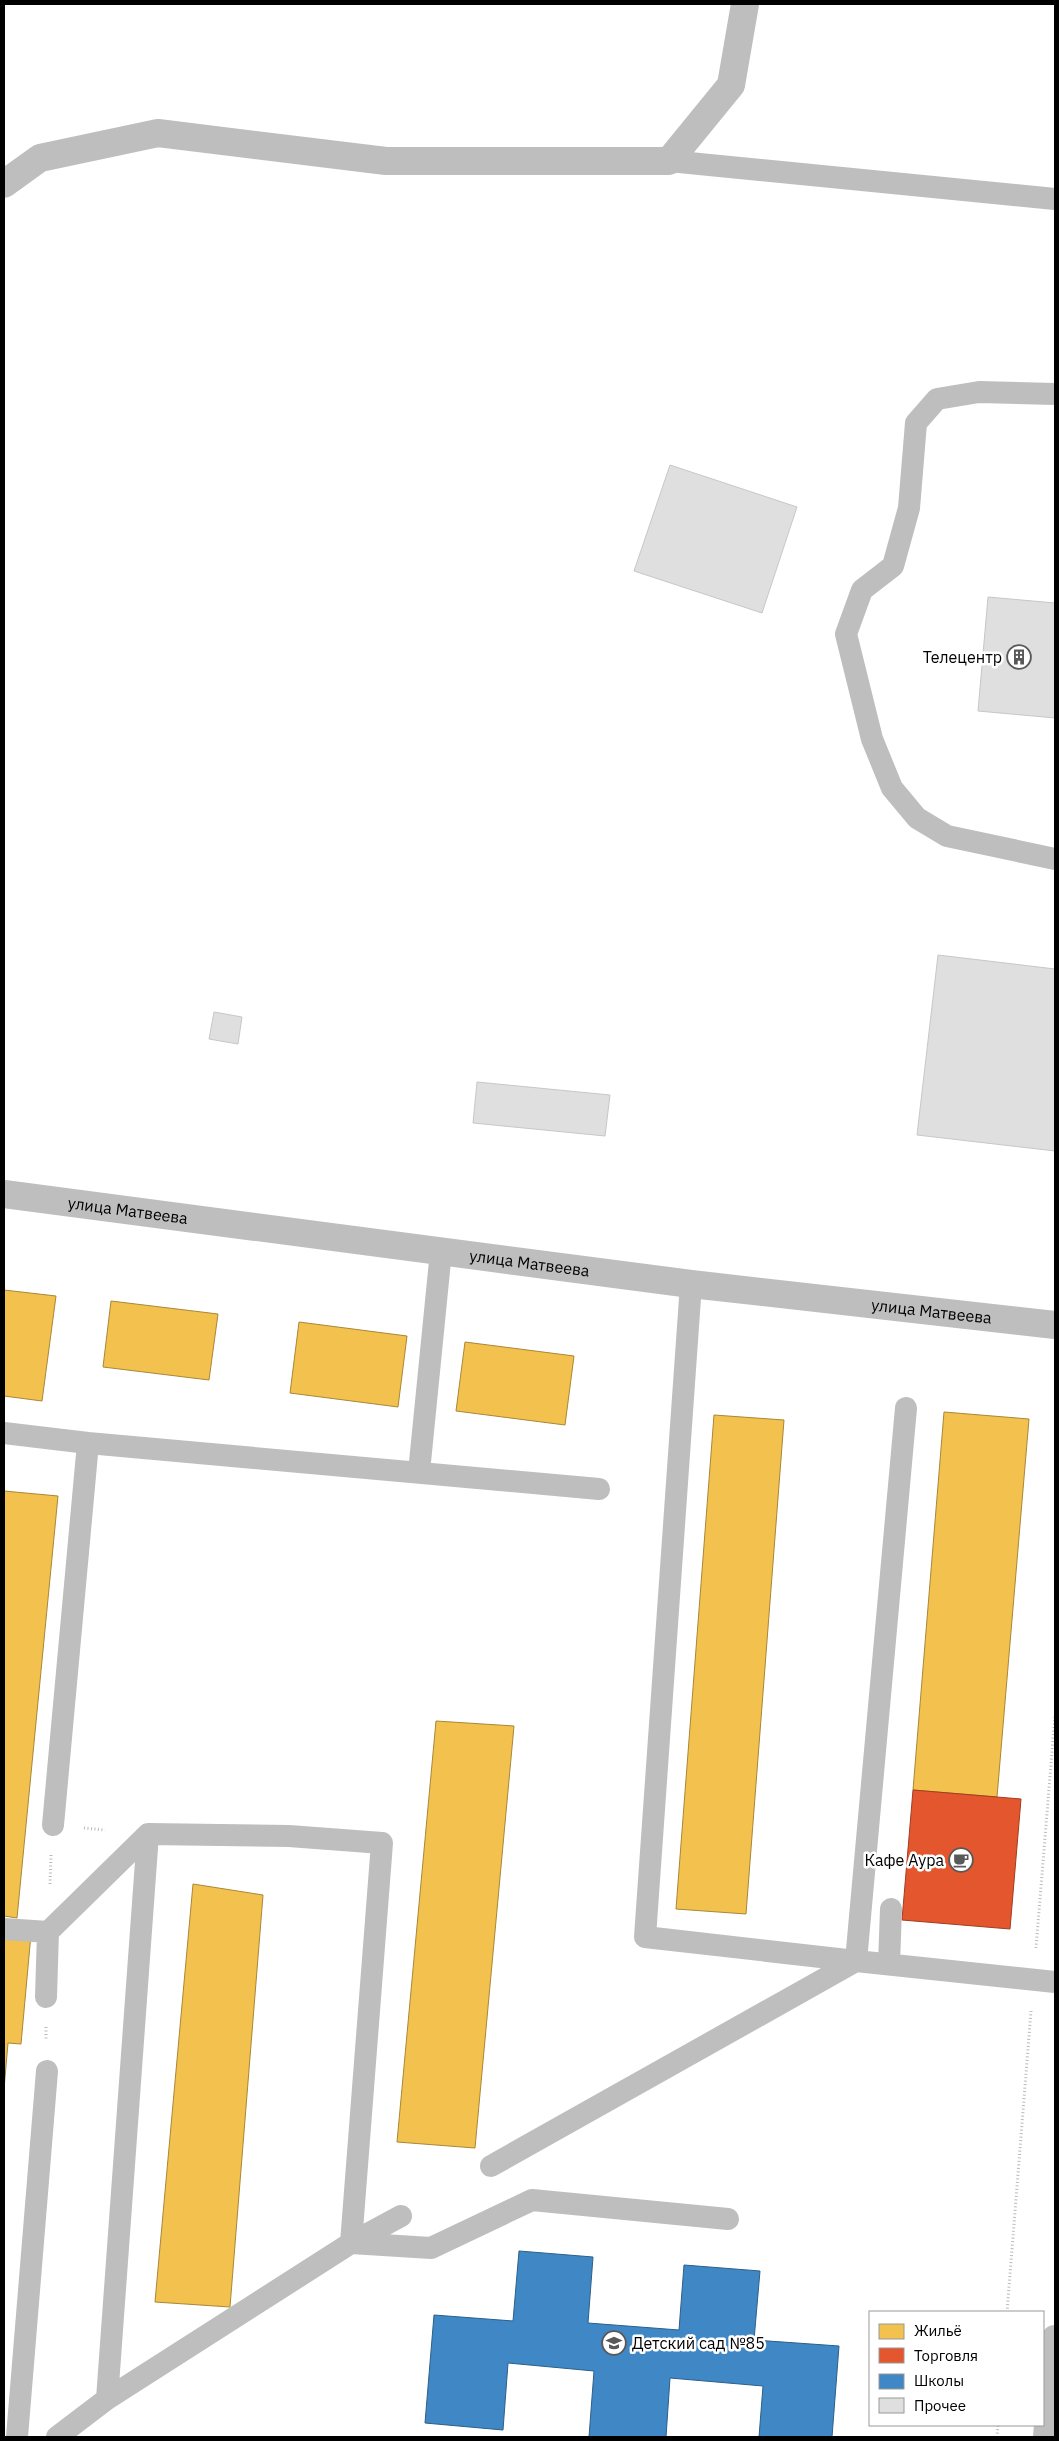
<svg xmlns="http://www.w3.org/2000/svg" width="1059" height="2441" font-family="'IBM Plex Sans',sans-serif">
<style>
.homes{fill:#f2c14e;stroke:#a98737}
.shops{fill:#e4572e;stroke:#a03d20}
.schools{fill:#3f88c5;stroke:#2c5f8a}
.building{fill:#dfdfdf;stroke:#c7c7c7}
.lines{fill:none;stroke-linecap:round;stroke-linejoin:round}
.path{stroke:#b9b9b9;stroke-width:3;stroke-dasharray:1 2.5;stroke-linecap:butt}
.service{stroke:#bebebe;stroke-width:22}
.minor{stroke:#bebebe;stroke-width:28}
.tertiary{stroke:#bebebe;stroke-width:28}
.labels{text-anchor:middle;stroke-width:5;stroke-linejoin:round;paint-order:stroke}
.poi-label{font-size:16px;fill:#000;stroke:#fff;text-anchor:end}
.street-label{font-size:16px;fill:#000;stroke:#fff}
</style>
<rect width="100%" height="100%" fill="#fff"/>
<path class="homes" d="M4 1290 56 1296 42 1401 4 1396Z
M111 1301 218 1314 209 1380 103 1367Z
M299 1322 407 1336 398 1407 290 1393Z
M465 1342 574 1356 565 1425 456 1411Z
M944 1412 1029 1419 997 1797 913 1790Z
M714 1415 784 1420 746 1914 676 1909Z
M4 1491 58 1496 17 1918 4 1916Z
M436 1721 514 1726 475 2148 397 2142Z
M193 1884 263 1895 230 2307 155 2302Z
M4 1932 31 1934 21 2044 8 2043 4 2089Z"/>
<path class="shops" d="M913 1790 1021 1799 1010 1929 902 1920Z"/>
<path class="schools" d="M519 2251 593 2257 588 2323 679 2330 684 2265 760 2271 754 2340 839 2346 832 2437H759L763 2386 670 2378 666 2437H589L594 2371 508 2363 503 2430 425 2423 434 2315 513 2321Z"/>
<path class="building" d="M670 465 797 507 762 613 634 571Z
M988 597 1055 603V718L978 711Z
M938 955 1055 969V1151L917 1135Z
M214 1012 242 1017 238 1044 209 1039Z
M477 1082 610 1095 605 1136 473 1123Z"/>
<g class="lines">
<path class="path" d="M84 1828 105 1830
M50 1884 51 1855
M1036 1948 1055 1715
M46 2027V2041
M1007 2312 1031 2011
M997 2437 998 2425"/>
<path class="service" d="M669 161 1055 199
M1055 394 979 392 937 399 916 423 909 508 893 566 862 590 846 634 872 739 892 788 917 818 947 836 1055 859
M691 1284 645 1937 856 1961 906 1408
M4 1433 88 1443 53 1825
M88 1443 599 1489
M419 1472 441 1251
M4 1929 48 1932 46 1997
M48 1932 148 1834
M889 1964 891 1909
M491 2166 856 1961 1055 1982
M351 2243 431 2248 532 2200 728 2219
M107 2399 148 1834 289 1836 382 1843 351 2243
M17 2437 47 2071
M57 2437 107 2399 351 2243 401 2216"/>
<g class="minor">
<path d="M4 184 40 158 158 133 386 161H669L731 85 745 4"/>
<path id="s1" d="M4 1194 691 1284 1055 1325"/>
</g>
<path class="tertiary" d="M1047 2437 1055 2339"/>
</g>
<defs>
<g id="building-ring" transform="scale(1.25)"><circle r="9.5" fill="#fff" stroke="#595959" stroke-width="1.5"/><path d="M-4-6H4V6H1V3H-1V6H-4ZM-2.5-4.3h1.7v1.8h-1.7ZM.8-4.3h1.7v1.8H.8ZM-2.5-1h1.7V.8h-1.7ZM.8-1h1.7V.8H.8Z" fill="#595959"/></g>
<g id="cafe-ring" transform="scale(1.25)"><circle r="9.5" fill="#fff" stroke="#595959" stroke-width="1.5"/><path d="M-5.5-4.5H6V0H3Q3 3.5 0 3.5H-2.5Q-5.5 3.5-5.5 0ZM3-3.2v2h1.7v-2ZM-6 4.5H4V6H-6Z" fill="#595959"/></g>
<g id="school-ring" transform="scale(1.25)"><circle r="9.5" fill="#fff" stroke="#595959" stroke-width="1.5"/><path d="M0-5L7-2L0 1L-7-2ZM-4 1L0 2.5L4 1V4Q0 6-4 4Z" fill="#595959"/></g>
</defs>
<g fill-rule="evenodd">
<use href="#building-ring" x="1019" y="657"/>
<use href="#cafe-ring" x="961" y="1860"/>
<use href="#school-ring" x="614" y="2343"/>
</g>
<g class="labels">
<g class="poi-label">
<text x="1002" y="663">Телецентр</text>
<text x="944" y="1866">Кафе Аура</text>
<text x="632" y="2349" text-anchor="start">Детский сад №85</text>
</g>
<g class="street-label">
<text dy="6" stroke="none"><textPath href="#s1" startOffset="125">улица Матвеева</textPath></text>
<text dy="6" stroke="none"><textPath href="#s1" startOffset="530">улица Матвеева</textPath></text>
<text dy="6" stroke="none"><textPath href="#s1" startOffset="935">улица Матвеева</textPath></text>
</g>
</g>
<rect width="1059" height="2441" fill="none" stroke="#000000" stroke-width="10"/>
<rect x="869" y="2311" width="175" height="115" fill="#ffffff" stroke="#999999"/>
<rect x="879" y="2324" width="25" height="15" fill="#f2c14e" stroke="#999999"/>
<text x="914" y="2336" font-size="15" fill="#000000">Жильё</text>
<rect x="879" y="2348" width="25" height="15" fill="#e4572e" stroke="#999999"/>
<text x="914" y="2361" font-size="15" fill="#000000">Торговля</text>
<rect x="879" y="2374" width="25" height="15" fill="#3f88c5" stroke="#999999"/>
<text x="914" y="2386" font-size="15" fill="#000000">Школы</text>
<rect x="879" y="2398" width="25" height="15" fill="#dfdfdf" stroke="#999999"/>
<text x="914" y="2411" font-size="15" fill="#000000">Прочее</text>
</svg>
